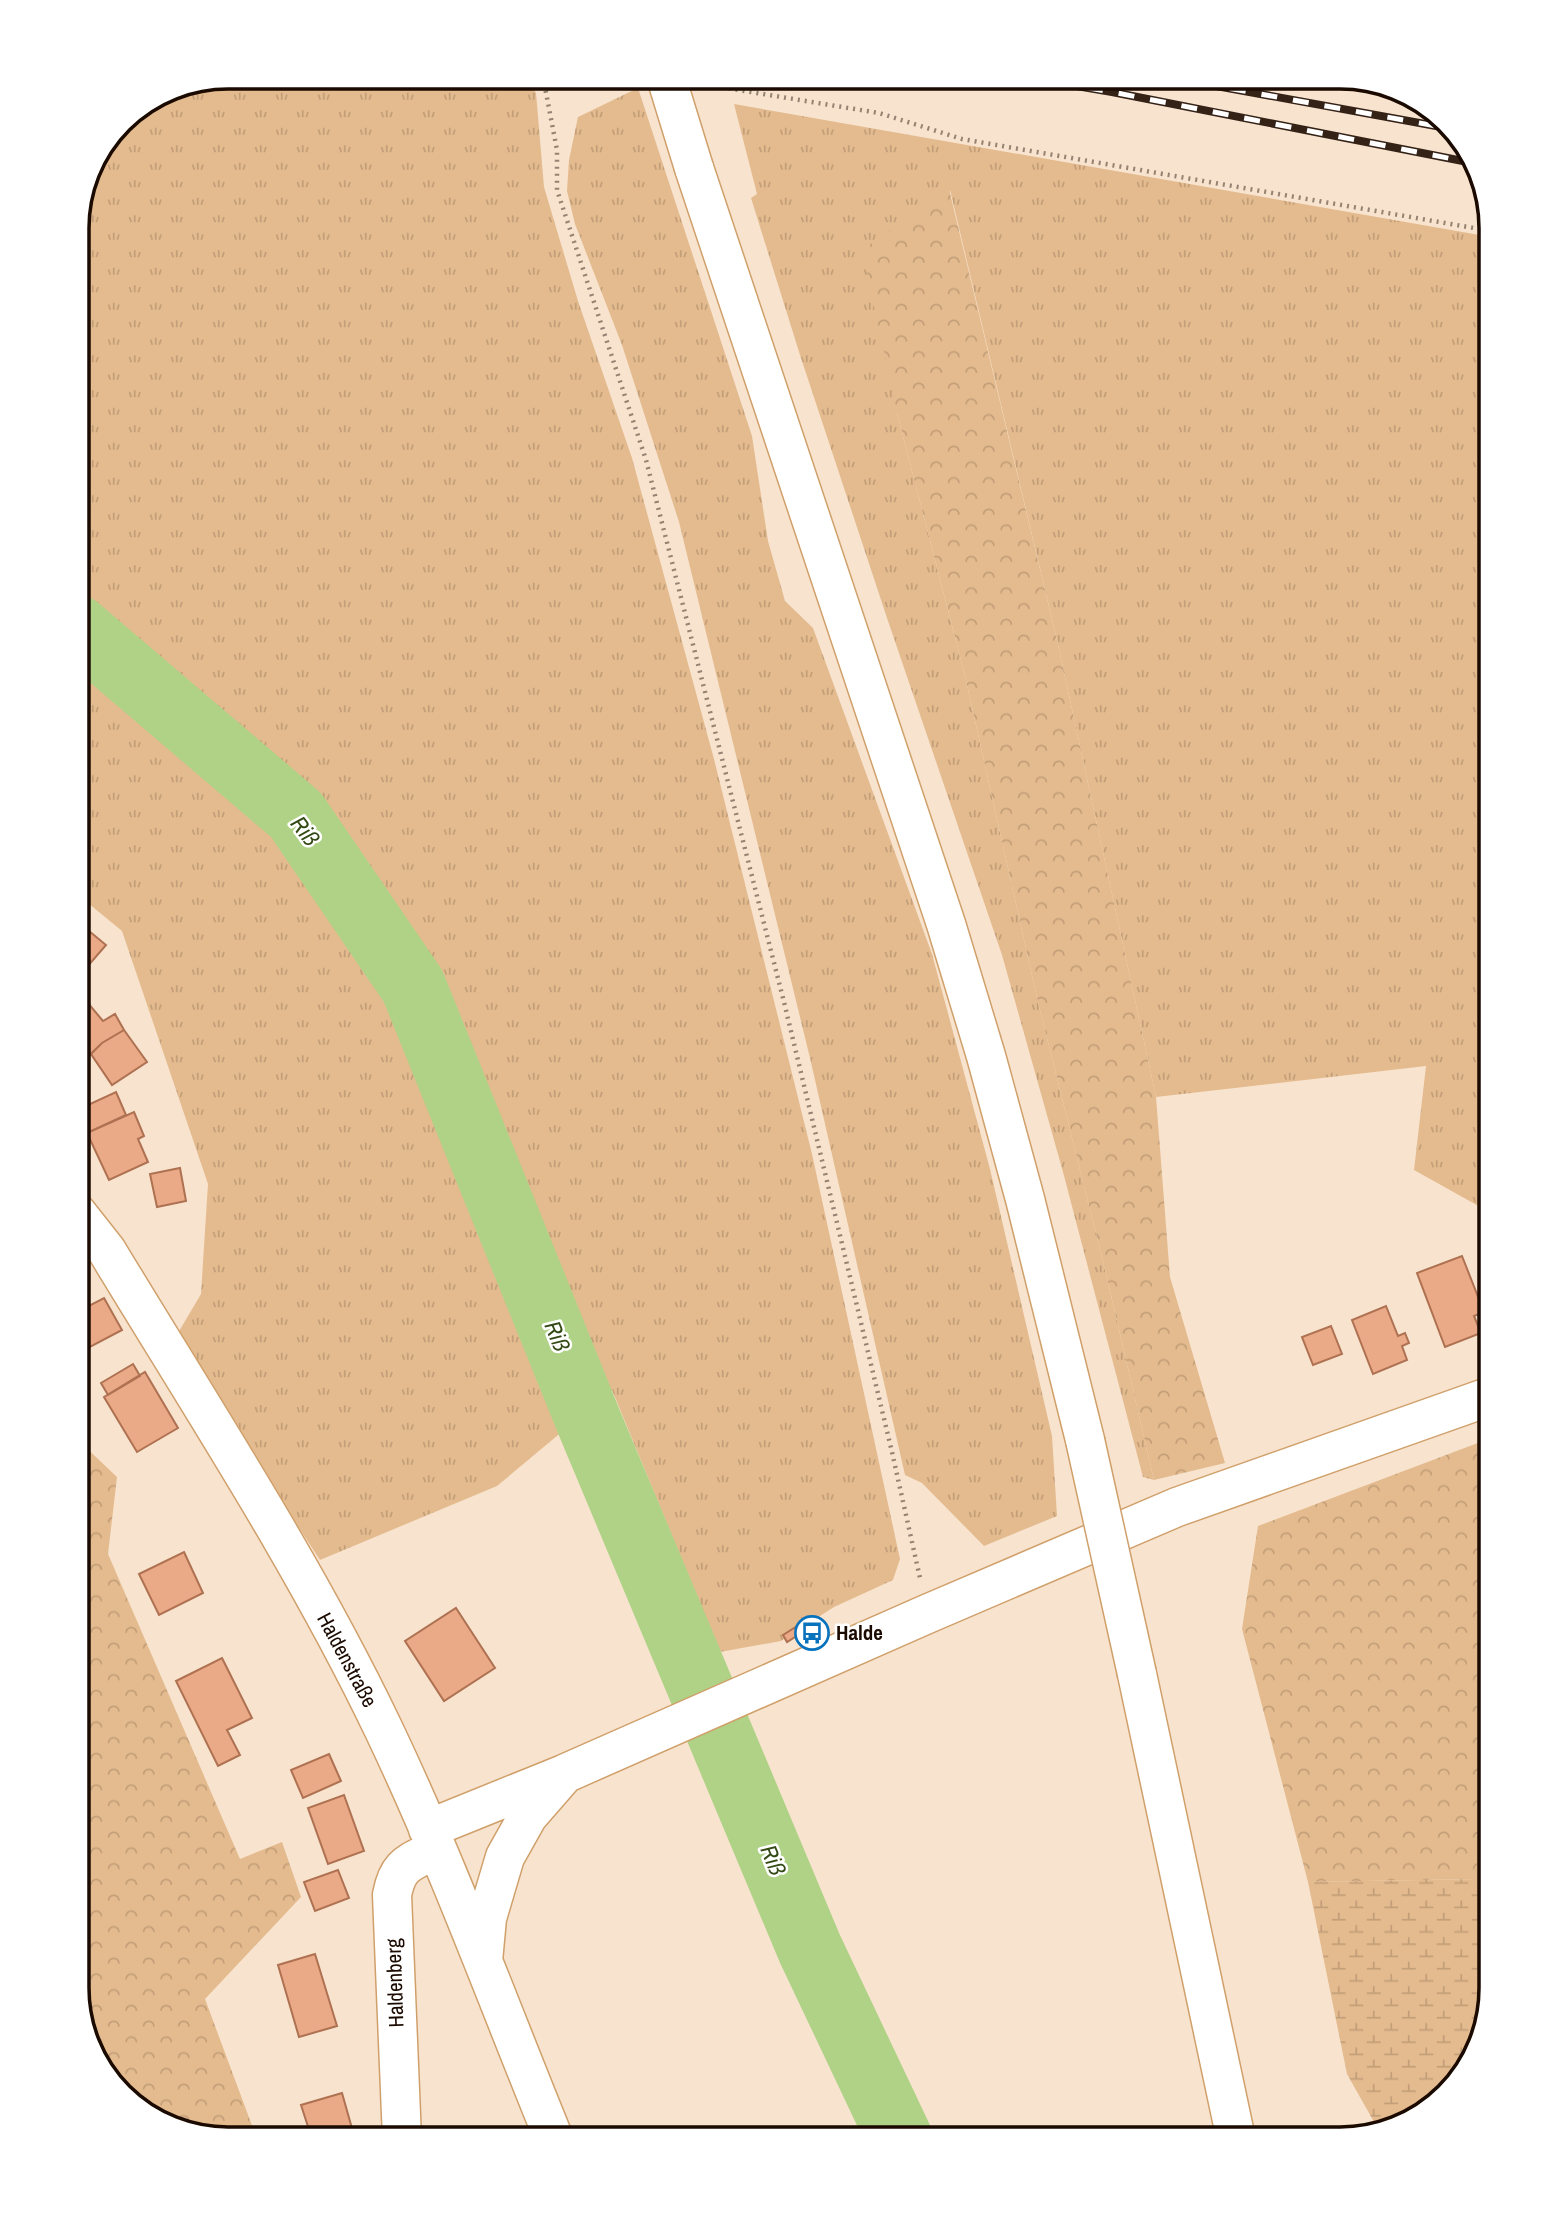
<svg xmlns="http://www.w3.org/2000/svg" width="1568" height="2216" font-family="'Archivo Narrow',sans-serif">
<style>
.grass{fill:url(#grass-tufts)}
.forest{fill:url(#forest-crowns)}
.wetland{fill:url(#wetland-marsh)}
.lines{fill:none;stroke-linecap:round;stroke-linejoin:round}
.river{stroke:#afd286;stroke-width:66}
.building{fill:#eaa987;stroke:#ae7151;stroke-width:2}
.minor-casing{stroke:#d0a06b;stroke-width:41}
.highway-casing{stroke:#d0a06b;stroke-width:41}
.path{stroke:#958272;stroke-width:4.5;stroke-dasharray:2 5;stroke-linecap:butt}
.minor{stroke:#fff;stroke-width:38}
.highway{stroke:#fff;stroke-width:38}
.rail-casing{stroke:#342217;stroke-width:8}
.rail{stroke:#fff;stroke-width:5;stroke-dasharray:16;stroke-linecap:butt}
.highway-bridge-casing{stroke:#d0a06b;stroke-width:41;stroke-linecap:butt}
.highway-bridge{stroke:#fff;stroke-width:38}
.labels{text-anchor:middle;stroke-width:5;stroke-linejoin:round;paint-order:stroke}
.poi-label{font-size:21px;font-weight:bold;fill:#1b0a00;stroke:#fff;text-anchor:start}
.street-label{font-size:21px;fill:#1b0a00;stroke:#fff}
.water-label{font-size:23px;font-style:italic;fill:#344a14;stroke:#fff}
.rim{fill:none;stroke:#1b0a00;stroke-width:3.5}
</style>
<defs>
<pattern id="grass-tufts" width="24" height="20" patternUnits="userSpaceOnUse" patternTransform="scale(1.75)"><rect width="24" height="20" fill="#e4bb8e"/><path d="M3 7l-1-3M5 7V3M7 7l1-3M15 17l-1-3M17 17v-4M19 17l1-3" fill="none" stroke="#c39f79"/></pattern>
<pattern id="forest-crowns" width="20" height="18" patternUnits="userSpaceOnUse" patternTransform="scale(1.75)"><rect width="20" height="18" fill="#e4bb8e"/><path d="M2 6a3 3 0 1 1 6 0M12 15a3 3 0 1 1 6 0" fill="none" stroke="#c39f79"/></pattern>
<pattern id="wetland-marsh" width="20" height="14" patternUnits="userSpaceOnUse" patternTransform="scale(1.75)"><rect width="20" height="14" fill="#e4bb8e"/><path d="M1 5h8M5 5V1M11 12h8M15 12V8" fill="none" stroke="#c39f79"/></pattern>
</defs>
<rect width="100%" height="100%" fill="#f8e3ce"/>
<path class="grass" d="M228 77H526L536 93 544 187 578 301 632 458 714 759 812 1154 900 1559 893 1580 834 1607 781 1641 720 1652 612 1390 497 1486 320 1560 175 1338 201 1294 208 1184 122 931 77 894V218L92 162 128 115 171 88Z
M638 88 752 436 768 541 785 601 813 628 932 954 990 1169 1052 1436 1057 1516 984 1546 922 1483 905 1475 810 1058 679 522 622 345 575 224 567 191 569 160 578 117Z
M734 104 1491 237V1213L1414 1170 1426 1066 1156 1097 1057 640 950 190 897 413 965 676 1038 1002 1106 1274 1154 1480 1143 1477 1063 1172 1002 955 887 618 800 355 751 198 757 194Z"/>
<path class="forest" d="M949 189 1057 640 1156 1097 1170 1277 1225 1463 1154 1480 1106 1274 1038 1002 965 676 897 413 862 250Z
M1491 1438V1922L1477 1879 1308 1882 1242 1629 1258 1526Z
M77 1439 117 1477 108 1554 240 1859 282 1842 301 1897 205 1999 257 2139H219L152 2119 97 2064 77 1988Z"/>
<path class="wetland" d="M1478 1879 1491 1922V1988L1471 2063 1416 2119 1378 2129 1347 2074 1308 1882Z"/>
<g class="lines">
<path class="river" d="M77 628 296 815 413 986 589 1422 810 1949 900 2139"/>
</g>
<path class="building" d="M77 921 106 945 81 974 77 971Z
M77 990 103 1021 115 1014 124 1030 102 1043 77 1067Z
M124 1030 147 1062 112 1085 91 1054 102 1043Z
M116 1092 126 1115 87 1133 77 1110Z
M134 1112 144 1136 138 1139 148 1162 109 1180 87 1133Z
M180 1168 186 1201 157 1207 150 1174Z
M1462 1256 1484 1312 1474 1316 1481 1333 1445 1347 1417 1273Z
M104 1298 122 1330 88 1348 77 1327V1312Z
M1386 1306 1398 1336 1405 1333 1409 1343 1402 1346 1407 1360 1373 1374 1352 1320Z
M1331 1326 1342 1354 1313 1365 1302 1337Z
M133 1364 140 1376 108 1395 101 1383Z
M145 1372 178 1428 137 1452 104 1397Z
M184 1552 203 1593 159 1615 139 1574Z
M456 1608 495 1668 444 1701 405 1641Z
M799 1625 803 1632 787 1642 783 1635Z
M222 1658 252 1718 227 1730 240 1755 218 1766 176 1681Z
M329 1754 341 1781 303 1798 291 1770Z
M344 1795 364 1851 328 1864 308 1808Z
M338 1870 349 1898 315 1911 304 1882Z
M315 1954 337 2026 299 2037 278 1965Z
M342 2093 355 2139H312L301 2105Z"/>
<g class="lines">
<g class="minor-casing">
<path id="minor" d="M77 1213 107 1251C202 1408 304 1563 383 1728 447 1862 498 2002 554 2139
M428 1829 564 1774 927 1614 1177 1507 1491 1396
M483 1961 487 1918 505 1857 528 1816 562 1777
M402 2139 392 1895C398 1863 410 1863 436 1849"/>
</g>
<g class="highway-casing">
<path id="highway" d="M694 168 946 924 986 1056 1025 1199 1085 1440
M1137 1674 1236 2139"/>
</g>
<path class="path" d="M543 77 557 150V190L646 460 784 1002 892 1452 920 1578
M708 85 879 113 962 139 1491 231"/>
<use href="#minor" class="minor"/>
<use href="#highway" class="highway"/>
<g class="rail-casing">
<path id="rail" d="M1024 77 1112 92 1473 163
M1167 77 1447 128"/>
</g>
<use href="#rail" class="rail"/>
<g class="highway-bridge-casing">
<path id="highway-bridge" d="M666 77 694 168
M1085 1440 1137 1674"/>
</g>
<use href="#highway-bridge" class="highway-bridge"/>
</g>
<defs>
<g id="bus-ring" transform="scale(1.75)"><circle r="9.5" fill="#fff" stroke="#0872bd" stroke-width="1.5"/><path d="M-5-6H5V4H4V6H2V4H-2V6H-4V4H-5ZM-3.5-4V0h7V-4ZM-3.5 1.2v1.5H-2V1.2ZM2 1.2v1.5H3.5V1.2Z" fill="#0872bd"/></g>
</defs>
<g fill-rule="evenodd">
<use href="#bus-ring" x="812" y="1633"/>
</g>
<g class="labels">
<g class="poi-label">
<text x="836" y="1640">Halde</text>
</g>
<g class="street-label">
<text transform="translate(347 1660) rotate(62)" y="7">Haldenstraße</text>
<text transform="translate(395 1983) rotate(-92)" y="7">Haldenberg</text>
</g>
<g class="water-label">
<text transform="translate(305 831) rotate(53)" y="8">Riß</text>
<text transform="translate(557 1336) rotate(68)" y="8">Riß</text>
<text transform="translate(773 1860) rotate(68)" y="8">Riß</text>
</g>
</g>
<path d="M0 0H1568V2216H0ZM228 89H1340A139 139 0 0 1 1479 228V1988A139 139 0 0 1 1340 2127H228A139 139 0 0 1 89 1988V228A139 139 0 0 1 228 89Z" fill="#fff" fill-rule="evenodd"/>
<path class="rim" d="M228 89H1340A139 139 0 0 1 1479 228V1988A139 139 0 0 1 1340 2127H228A139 139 0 0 1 89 1988V228A139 139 0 0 1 228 89Z"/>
</svg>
